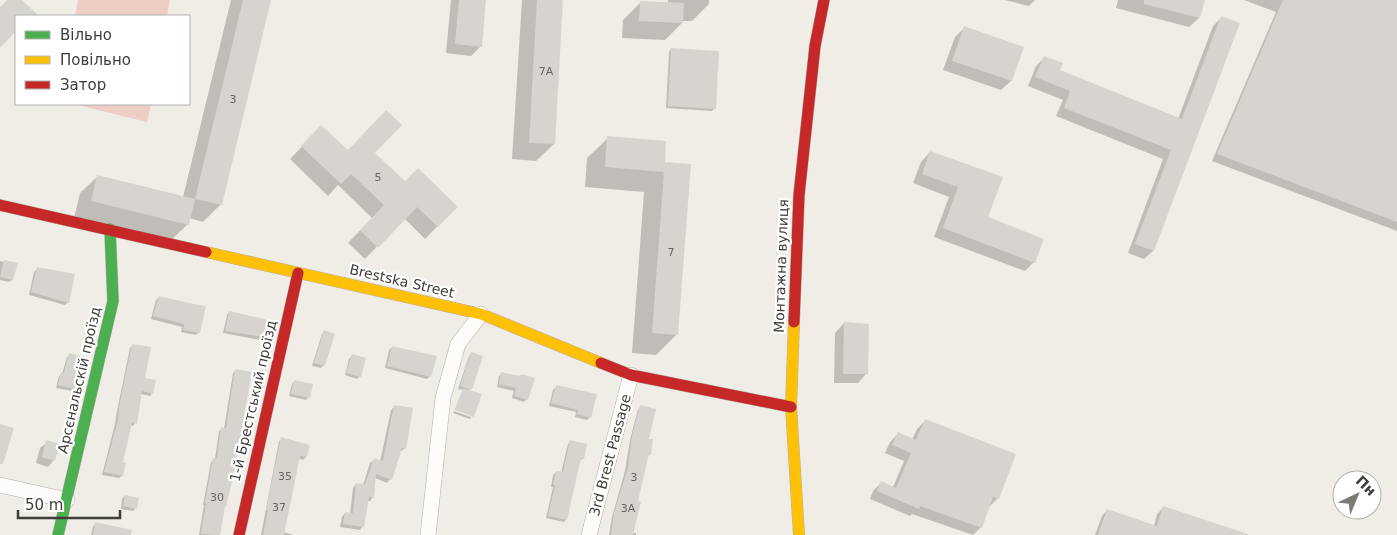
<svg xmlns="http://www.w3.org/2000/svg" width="1397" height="535" font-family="'DejaVu Sans',sans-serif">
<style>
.green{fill:#eecec4}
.shadow{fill:#0003}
.building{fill:#d7d4cf}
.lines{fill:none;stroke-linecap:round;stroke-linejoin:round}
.street-casing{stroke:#b2afaa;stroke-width:16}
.fast-casing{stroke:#b2afaa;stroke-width:12}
.slow-casing{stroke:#b2afaa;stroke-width:12}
.jam-casing{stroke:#b2afaa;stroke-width:12}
.street{stroke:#fdfcfb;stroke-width:15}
.fast{stroke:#4caf50;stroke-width:11}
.slow{stroke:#ffc107;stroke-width:11}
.jam{stroke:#c62828;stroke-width:11}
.labels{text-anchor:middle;stroke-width:4.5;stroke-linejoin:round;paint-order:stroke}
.number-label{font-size:11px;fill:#686560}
.street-label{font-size:14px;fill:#3f3d38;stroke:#fff}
</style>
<rect width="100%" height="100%" fill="#f0ede7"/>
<path class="green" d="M78 0H170L167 16H75Z
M74 104H151L147 122Z"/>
<path class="shadow" d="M231 0H270L221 204 203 222 189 218 188 224 170 241 74 218 80 193 98 176 183 197Z
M451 0H485L481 46 471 56 446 53Z
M522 0H562L554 144 536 161 512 159Z
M668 0H709V4L692 21H682V23L665 40 622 38 623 20 640 3 668 4Z
M1004 0H1035L1029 6Z
M1118 0H1203L1199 18 1189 27 1116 8Z
M1244 0H1397V231L1212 161 1276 12Z
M1222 17 1238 23 1153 251 1144 259 1128 253 1163 159 1056 116 1063 100 1028 86 1036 66 1045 57 1058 71 1178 119 1213 26Z
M964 28 1022 48 1011 81 1001 90 943 70 955 37Z
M671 49 715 108 712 111 666 108 669 52Z
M321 127 348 152 373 153 404 183 456 207 425 239 404 218 365 259 348 243 372 218 338 185 328 196 290 159Z
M608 138 663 163 677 334 656 355 632 353 644 192 585 187 587 158Z
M930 152 986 218 1034 262 1025 271 934 237 949 197 913 183 921 162Z
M0 261 16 264 12 280 9 282 0 280Z
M37 269 68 302 65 305 29 295 34 272Z
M159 297 199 332 196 335 181 332 182 327 151 319 156 300Z
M229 312 263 337 260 340 223 333 227 315Z
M844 323 867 373 858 383H834L835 333Z
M324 332V365L321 368 312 366 322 334Z
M133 345 144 379 152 393 150 396 141 394 135 423 133 426 130 425 121 463 122 476 119 478 102 475 115 424 117 411 130 348Z
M392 347 430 376 427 379 385 368 389 350Z
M472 354 470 389 468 391 473 415 455 409 463 390 458 389 469 356Z
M69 355 74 388 72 391 56 388 59 376 62 374 67 357Z
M352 356 360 376 357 379 345 375 349 359Z
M236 370 223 508 219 535H199L204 505H203L211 462 215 459 219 431 222 429H224L233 373Z
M502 374 518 377 521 375 527 399 524 402 512 398 514 391 497 387 499 376Z
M295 381 308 397 306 400 289 396 292 384Z
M556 387 590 417 587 420 575 417 576 412 549 406 553 390Z
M395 406 405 448 400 452 390 479 387 483 375 478 373 497 370 501H367L363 526 360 530 340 527 342 517 345 513 350 514 353 488 356 484 363 485 370 463 374 460 380 462 391 410Z
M641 407 650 454 647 457 637 502 632 533H636V535H609L612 517 625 471 630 440 638 409Z
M454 411 471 417 470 419 453 413Z
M925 421 998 498 990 506 981 527 973 535 912 514 910 516 870 499 873 491 881 483 893 487 904 461 885 453 890 442 898 434 912 440 917 429Z
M282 439 306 457 303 460 298 458 283 532 294 535H261L279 441Z
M571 441 583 458 579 462 566 520 564 522 546 518 553 487H551L553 475 556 472 561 473 568 444Z
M47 442 54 460 48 467 36 463 40 448Z
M125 496 137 499 135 509 133 511 121 509 122 499Z
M1163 508 1249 535H1095L1102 516 1107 510 1154 526 1157 514Z
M96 524 111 535H91L93 526Z"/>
<path class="building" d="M7 0H22L39 16H16V31L0 48V7Z
M243 0H271L222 205 195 199Z
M459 0H486L482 47 455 44Z
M537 0H563L555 144 529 143Z
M1144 0H1205L1200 18 1144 4Z
M1283 0H1397V222L1217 154Z
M640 1 684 3 683 23 639 21Z
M1221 16 1240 23 1154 251 1135 244 1171 150 1064 108 1070 91 1035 77 1044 56 1063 63 1060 70 1182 119Z
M964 26 1024 47 1012 81 952 61Z
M671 48 719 51 716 109 668 106Z
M386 110 402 125 375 153 405 181 418 168 458 207 438 227 417 207 378 248 360 230 384 205 351 174 341 184 301 146 321 125 348 150Z
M607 136 666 141 665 162 691 164 678 335 652 333 664 172 605 167Z
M930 151 1003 177 988 217 1044 239 1035 263 943 228 958 187 922 174Z
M97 175 195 199 189 225 91 201Z
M4 260 18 263 13 280 0 277Z
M37 267 75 274 69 303 31 292Z
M159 296 189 303 206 306 200 333 183 330 184 324 153 316Z
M229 311 268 320 264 337 225 331Z
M844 322 869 324 868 374H843Z
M324 330 335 334 325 366 314 363Z
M132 344 151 347 145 378 156 380 153 394 142 391 137 424 132 423 123 462 126 463 123 476 104 472 118 420 119 407Z
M392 346 437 356 431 377 387 366Z
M471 352 483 356 472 390 460 386Z
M69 353 83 357 76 389 58 385 61 372 64 373Z
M352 354 366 358 361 377 346 373Z
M235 369 252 372 233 477 226 507H225L220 535 201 534 206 503 205 502 213 458H217L221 427 226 428Z
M501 372 520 376 521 374 535 378 528 400 514 396 516 388 499 384Z
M294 380 313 384 310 398 291 394Z
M556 385 597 394 591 418 577 414 578 410 551 403Z
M463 388 482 394 474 417 455 410Z
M394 405 413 408 406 449 402 448 392 480 376 474 374 498 369 497 364 527 343 524 345 512 353 513 356 483 365 484 374 458 383 461Z
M640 405 656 409 649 439H653L651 455 649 454 638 501 641 502 633 535H611L614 513 628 467 632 436Z
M925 419 1016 454 999 499 993 497 982 528 920 506 919 509 877 491 881 481 896 488 911 453 892 445 898 432 916 440Z
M0 424 14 428 3 464H0Z
M281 437 310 445 307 457 300 456 284 535H263L268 511 266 510Z
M46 440 60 444 55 461 42 457Z
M570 440 587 444 584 459 581 458 567 520 548 516 555 485 553 484 556 471 563 472Z
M125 495 139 498 137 509 123 506Z
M1163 506 1245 533V535H1098L1107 509 1157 526Z
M95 522 132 530 131 535H93Z"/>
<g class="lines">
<g class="street-casing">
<path id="street" d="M0 485 67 500
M428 535 443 398 458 344 481 314
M589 535 631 375"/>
</g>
<g class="fast-casing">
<path id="fast" d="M58 535 113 301 110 229"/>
</g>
<g class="slow-casing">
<path id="slow" d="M206 252 481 314 601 363
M794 322 791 407 799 535"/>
</g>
<g class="jam-casing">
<path id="jam" d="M0 205 206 252
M794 322 799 195 815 46 824 0
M601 363 631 375 791 407
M239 535 298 273"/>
</g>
<use href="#street" class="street"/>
<use href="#fast" class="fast"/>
<use href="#slow" class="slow"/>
<use href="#jam" class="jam"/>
</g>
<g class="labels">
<g class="number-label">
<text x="546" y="75">7А</text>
<text x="233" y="103">3</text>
<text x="378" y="181">5</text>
<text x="671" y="256">7</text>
<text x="285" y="480">35</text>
<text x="634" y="481">3</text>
<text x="217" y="501">30</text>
<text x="279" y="511">37</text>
<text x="628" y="512">3А</text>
</g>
<g class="street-label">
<text transform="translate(781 266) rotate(-88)" y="5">Монтажна вулиця</text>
<text transform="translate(402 281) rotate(13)" y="5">Brestska Street</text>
<text transform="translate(79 380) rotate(-77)" y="5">Арсєнальскій проїзд</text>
<text transform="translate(253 401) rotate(-77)" y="5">1-й Брестський проїзд</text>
<text transform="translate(610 455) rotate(-75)" y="5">3rd Brest Passage</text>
</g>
</g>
<rect x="15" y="15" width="175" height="90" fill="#ffffff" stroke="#b2b1af"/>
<rect x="25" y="31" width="25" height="8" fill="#4caf50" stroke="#b2b1af"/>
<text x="60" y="40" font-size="15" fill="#3f3d38">Вільно</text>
<rect x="25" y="56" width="25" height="8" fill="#ffc107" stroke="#b2b1af"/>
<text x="60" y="65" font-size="15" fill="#3f3d38">Повільно</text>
<rect x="25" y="81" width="25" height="8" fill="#c62828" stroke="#b2b1af"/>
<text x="60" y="90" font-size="15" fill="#3f3d38">Затор</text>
<g transform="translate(1357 495) rotate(44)"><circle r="24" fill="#ffffff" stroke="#b2b1af"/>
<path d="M0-4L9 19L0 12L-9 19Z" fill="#7d7b75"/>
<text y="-8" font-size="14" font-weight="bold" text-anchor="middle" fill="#3f3d38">Пн</text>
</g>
<path d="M18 510v8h102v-8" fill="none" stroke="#3f3d38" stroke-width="2.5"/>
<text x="25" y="510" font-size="15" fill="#3f3d38" stroke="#ffffff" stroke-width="4" paint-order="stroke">50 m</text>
</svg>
